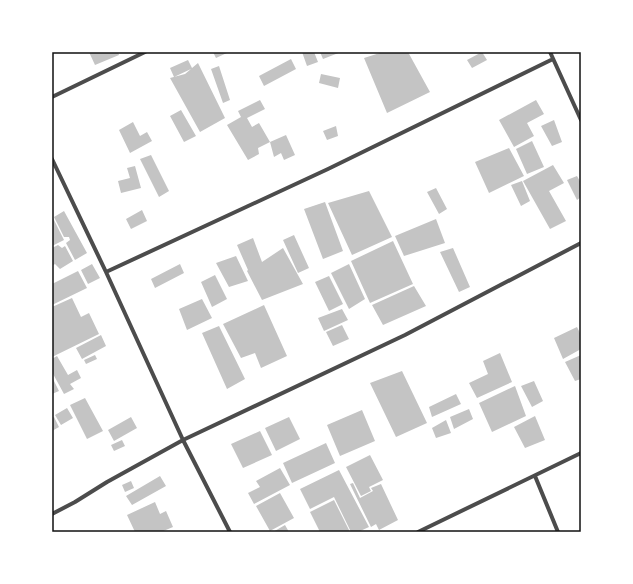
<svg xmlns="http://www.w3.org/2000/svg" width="633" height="584" font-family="Manrope,sans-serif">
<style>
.building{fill:#c4c4c4}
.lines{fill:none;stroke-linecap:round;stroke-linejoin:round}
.minor{stroke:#4c4c4c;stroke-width:4}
.neatline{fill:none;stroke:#111;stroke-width:1.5}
</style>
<rect width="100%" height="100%" fill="#fff"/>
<path class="building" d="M89 52H118L119 55 95 65Z
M213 52H229L216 58Z
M302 52H314L318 62 307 66Z
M320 52H341L323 59Z
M383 52H408L430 92 387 113 364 58Z
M482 52 487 60 472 68 467 60Z
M291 59 296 69 264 86 259 76Z
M188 60 192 68 198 63 225 118 200 132 170 78 185 74 191 69 174 77 170 68Z
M219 66 230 100 223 103 211 69Z
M321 74 340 78 338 88 319 83Z
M260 100 265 109 247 118 252 127 259 123 270 142 286 135 295 155 284 160 281 153 274 157 270 142 258 148 259 154 248 160 227 125 241 117 238 111Z
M536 100 544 114 527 123 534 136 514 147 499 120Z
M181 110 196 136 184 142 170 116Z
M554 120 562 142 552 146 541 126Z
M133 122 140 136 147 132 152 141 130 153 119 130Z
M336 126 338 136 327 140 323 131Z
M532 141 544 167 527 174 516 149Z
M509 148 524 176 489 193 475 162Z
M151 155 169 191 159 197 140 159Z
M553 165 564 183 549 191 566 221 550 229 523 181Z
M135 166 141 188 121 193 118 181 130 178 127 168Z
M577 176 581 183V197L577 200 567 180Z
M522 181 530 201 521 206 511 185Z
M436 188 447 209 439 214 427 192Z
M369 191 392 237 352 255 328 203Z
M325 202 343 251 323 259 304 209Z
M142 210 147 221 131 229 126 219Z
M64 211 87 253 75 260 66 243 70 240 69 237H64L54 217Z
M52 218H53L64 240 52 246Z
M436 219 445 243 404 256 395 236Z
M294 235 309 268 298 273 283 240Z
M253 238 262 262 283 248 303 284 262 300 247 271 248 270 237 245Z
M393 241 413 284 370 303 351 261Z
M58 245 62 248 65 246 73 261 60 269 55 264 52 266V248Z
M453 248 470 287 459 292 440 252Z
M236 256 248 281 229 287 216 263Z
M92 264 100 278 88 284 81 270Z
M180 264 184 273 155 288 151 279Z
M349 264 365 299 349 309 331 273Z
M78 271 87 288 52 305V284Z
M215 275 227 299 212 307 201 282Z
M329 276 343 304 329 311 315 282Z
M414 286 426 306 383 325 372 305Z
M72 298 81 317 89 313 99 334 52 357V307Z
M202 299 212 318 187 330 179 309Z
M264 305 287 356 261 368 255 353 241 358 223 324Z
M342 309 348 320 324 331 318 318Z
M342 325 349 339 333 346 326 332Z
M219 326 245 379 227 389 202 333Z
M577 327 581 335V349L563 359 554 338Z
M101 335 106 346 82 359 76 348Z
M500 353 512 382 477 398 469 383 488 374 483 361Z
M95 355 97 359 86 364 84 360Z
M581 355V379L575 381 565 362Z
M57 356 68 375 77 370 81 378 70 384 74 389 64 394 52 372V359Z
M402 371 427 423 396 437 370 383Z
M52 377 59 391 52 394Z
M534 381 543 401 532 407 521 386Z
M515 386 526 416 492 432 479 403Z
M456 394 461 404 432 417 429 407Z
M85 398 103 431 87 439 70 405Z
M67 408 73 418 61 425 55 415Z
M469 409 473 419 454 429 450 417Z
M362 410 375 441 340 456 327 425Z
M535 416 545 440 525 448 514 427Z
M54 417 59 427 52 431V418Z
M131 417 137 428 114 441 108 430Z
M289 417 300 439 276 451 265 428Z
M446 420 451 433 436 438 432 428Z
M260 431 272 455 243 468 231 444Z
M122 440 125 446 114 451 111 445Z
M326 443 335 463 292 483 283 463Z
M370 455 383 480 369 487 371 491 361 496 346 467Z
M280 468 290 485 254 504 248 493 260 487 256 481Z
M339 470 369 527 358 532H351L334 497 310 509 300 489Z
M160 476 166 486 132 505 126 496Z
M131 481 134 488 125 492 122 485Z
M353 483 360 498 373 491 371 488 381 484 398 520 379 530 376 524 371 527 350 484Z
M280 493 294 518 270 531 256 506Z
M334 500 350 532H320L310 512Z
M155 502 160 514 166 511 173 527 161 532H135L127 515Z
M285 525 289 532H273Z"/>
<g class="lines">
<path class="minor" d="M550 52 581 120
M52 97 145 52
M52 159 106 272 183 440 230 532
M106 272 328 169 553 59
M535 476 558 532
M52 514 75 502 107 482 183 440 405 335 581 243
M418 532 581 453"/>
</g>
<rect width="633" height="584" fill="none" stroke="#ffffff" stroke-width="106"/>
<rect x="53" y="53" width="527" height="478" class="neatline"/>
</svg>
